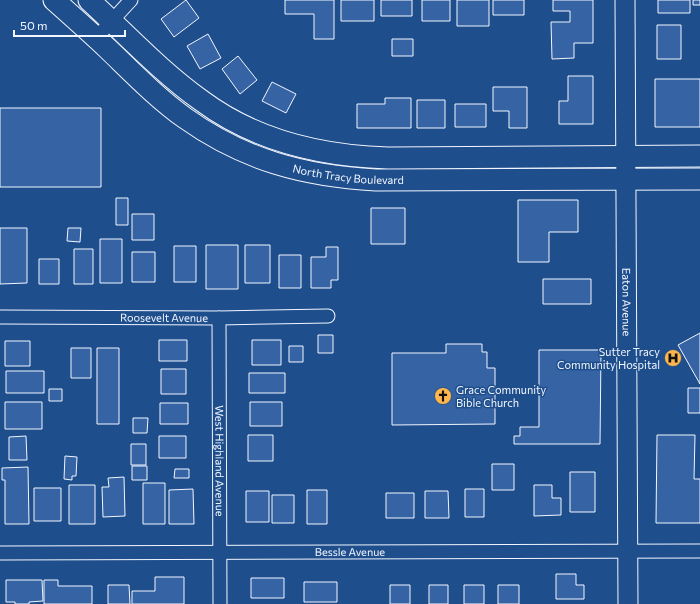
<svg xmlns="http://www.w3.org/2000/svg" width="700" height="604" font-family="Commissioner,sans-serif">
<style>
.building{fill:#3563a3;stroke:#f2f6ff}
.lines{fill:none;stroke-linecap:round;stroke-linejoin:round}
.street-casing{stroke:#f2f6ff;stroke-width:15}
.secondary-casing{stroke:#f2f6ff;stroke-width:21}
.primary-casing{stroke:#f2f6ff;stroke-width:23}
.street{stroke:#1f4e8c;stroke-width:13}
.secondary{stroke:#1f4e8c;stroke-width:19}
.primary{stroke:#1f4e8c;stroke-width:21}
.labels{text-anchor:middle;stroke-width:3;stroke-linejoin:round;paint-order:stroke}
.street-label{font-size:11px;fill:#f2f6ff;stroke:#1f4e8c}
.poi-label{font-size:11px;fill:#f2f6ff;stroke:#1f4e8c;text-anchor:end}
</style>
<rect width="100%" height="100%" fill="#1f4e8c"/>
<path class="building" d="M186 0 199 18 174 37 161 19Z
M285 0H334V39H314V14H285Z
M341 0H374V21H341Z
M381 0H412V16H381Z
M422 0H450V21H422Z
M457 0H489V26H457Z
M493 0H524V15H493Z
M553 0H593V43H574V58L552 59 551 22H570V11H553Z
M658 0H690V13H658Z
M693 0H700V5H693Z
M657 25H681V59H657Z
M208 34 221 58 200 69 187 46Z
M392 39H413V56H392Z
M238 56 257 80 240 94 222 69Z
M568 76H593V124H559V101H568Z
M655 79H700V127H655Z
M272 82 296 94 286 113 262 101Z
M493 87H527V128H509V111H493Z
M385 98H411V128H357V104H385Z
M417 100H445V128H417Z
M455 104H486V127H455Z
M0 108H101V187H0Z
M116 198H128V225H116Z
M518 200H578V232H549V262H518Z
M371 208H405V244H371Z
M132 214H154V240H132Z
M0 228H27V283L0 284Z
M68 228H81L80 242 67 241Z
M100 239H122V283H100Z
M206 245H238V289H206Z
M245 245H270V283H245Z
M174 246H196V282H174Z
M326 247H338V280H331V288H311V257H326Z
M74 249H93V284H74Z
M132 252H155V282H132Z
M279 255H301V288H279Z
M39 259H59V284H39Z
M543 279H591V304H543Z
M700 333V384L678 345Z
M318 335H333V353H318Z
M159 340H187V361H159Z
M252 340H281V365H252Z
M5 341H30V366H5Z
M446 344H482V352H487V368H495V424L392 425V353H446Z
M289 346H303V362H289Z
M71 348H91V378H71Z
M97 348H119V424H97Z
M539 350H601L600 444H514V436H520V427H539Z
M161 369H186V394H161Z
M6 371H44V393H6Z
M249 373H285V393H249Z
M688 388H700V413H688Z
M49 389H62V401H49Z
M5 402H42V429H5Z
M250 402H282V426H250Z
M160 403H188V424H160Z
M133 418H148L147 433H133Z
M248 435H273V461H248Z
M657 435H695L694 479H700V523H656Z
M26 436 27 460H9V437Z
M159 436H186V458H159Z
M131 444H146V465H131Z
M65 456 77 457 76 476H72V480L64 479Z
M492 464H514V490H492Z
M132 466H147V480H132Z
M28 467 29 524H5V480H2V468Z
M175 469H189V478H174Z
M570 472H595V512H570Z
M124 477 125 516 103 517 102 487H109L108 478Z
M143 483H165V524H143Z
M69 485H95V524H69Z
M534 485H552V498H561V515L534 516Z
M34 488H61V521H34Z
M193 489 194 524H169V490Z
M465 489H484V517H465Z
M307 490H327V524H307Z
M246 491H269V522H246Z
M425 491H448L449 518H425Z
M386 493H414V518H386Z
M272 495H294V523H272Z
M556 574H576V585H584V599H556Z
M155 577H184V604H132V591H155Z
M251 578H284V598H251Z
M6 580H42L43 601 29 602V604H15V602H6Z
M44 580H58V586H92V604H44Z
M304 582H337V602H304Z
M108 585H129L130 604H108Z
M390 585H410V604H390Z
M429 585H448V604H429Z
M464 585H484V604H464Z
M498 585H519V604H498Z"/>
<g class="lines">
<g class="street-casing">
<g id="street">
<path d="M96 38 131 0"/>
<path id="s1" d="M0 317 219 318 328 316"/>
<path id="s2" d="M219 318 220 604"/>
<path id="s3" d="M0 553 700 551"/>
</g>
</g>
<g class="secondary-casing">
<g id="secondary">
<path id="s4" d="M625 0 628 604"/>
</g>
</g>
<g class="primary-casing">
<g id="primary">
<path id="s5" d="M54 0C72 16 90 32 108 49 133 73 157 98 185 118 244 160 304 176 376 180L700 179"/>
<path d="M89 0C126 34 161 72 202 101 256 141 322 156 388 158L700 156"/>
</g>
</g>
<use href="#street" class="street"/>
<use href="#secondary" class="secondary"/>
<use href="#primary" class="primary"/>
</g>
<defs>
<g id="hospital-disc" transform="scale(0.9)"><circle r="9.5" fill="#ffb74d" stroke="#1f4e8c"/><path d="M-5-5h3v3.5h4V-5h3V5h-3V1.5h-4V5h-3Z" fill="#111"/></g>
<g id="church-disc" transform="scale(0.9)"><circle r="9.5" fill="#ffb74d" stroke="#1f4e8c"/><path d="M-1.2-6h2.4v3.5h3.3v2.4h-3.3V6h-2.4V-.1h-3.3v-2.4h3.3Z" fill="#111"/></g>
</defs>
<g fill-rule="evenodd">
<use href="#hospital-disc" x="673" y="358"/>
<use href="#church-disc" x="443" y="396"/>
</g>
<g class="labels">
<g class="street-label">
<text dy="4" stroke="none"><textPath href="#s5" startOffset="352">North Tracy Boulevard</textPath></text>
<text dy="4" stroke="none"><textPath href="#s4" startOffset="302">Eaton Avenue</textPath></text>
<text dy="4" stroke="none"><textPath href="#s1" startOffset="164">Roosevelt Avenue</textPath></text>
<text dy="4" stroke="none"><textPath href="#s2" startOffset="143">West Highland Avenue</textPath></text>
<text dy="4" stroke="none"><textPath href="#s3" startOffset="350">Bessle Avenue</textPath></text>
</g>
<g class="poi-label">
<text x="660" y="356">Sutter Tracy<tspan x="660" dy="13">Community Hospital</tspan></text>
<text x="456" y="394" text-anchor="start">Grace Community<tspan x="456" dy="13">Bible Church</tspan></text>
</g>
</g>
<path d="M14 30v6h111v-6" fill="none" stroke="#f2f6ff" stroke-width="2"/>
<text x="20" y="30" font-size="12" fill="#f2f6ff" stroke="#1f4e8c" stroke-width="3" paint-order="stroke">50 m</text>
</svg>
